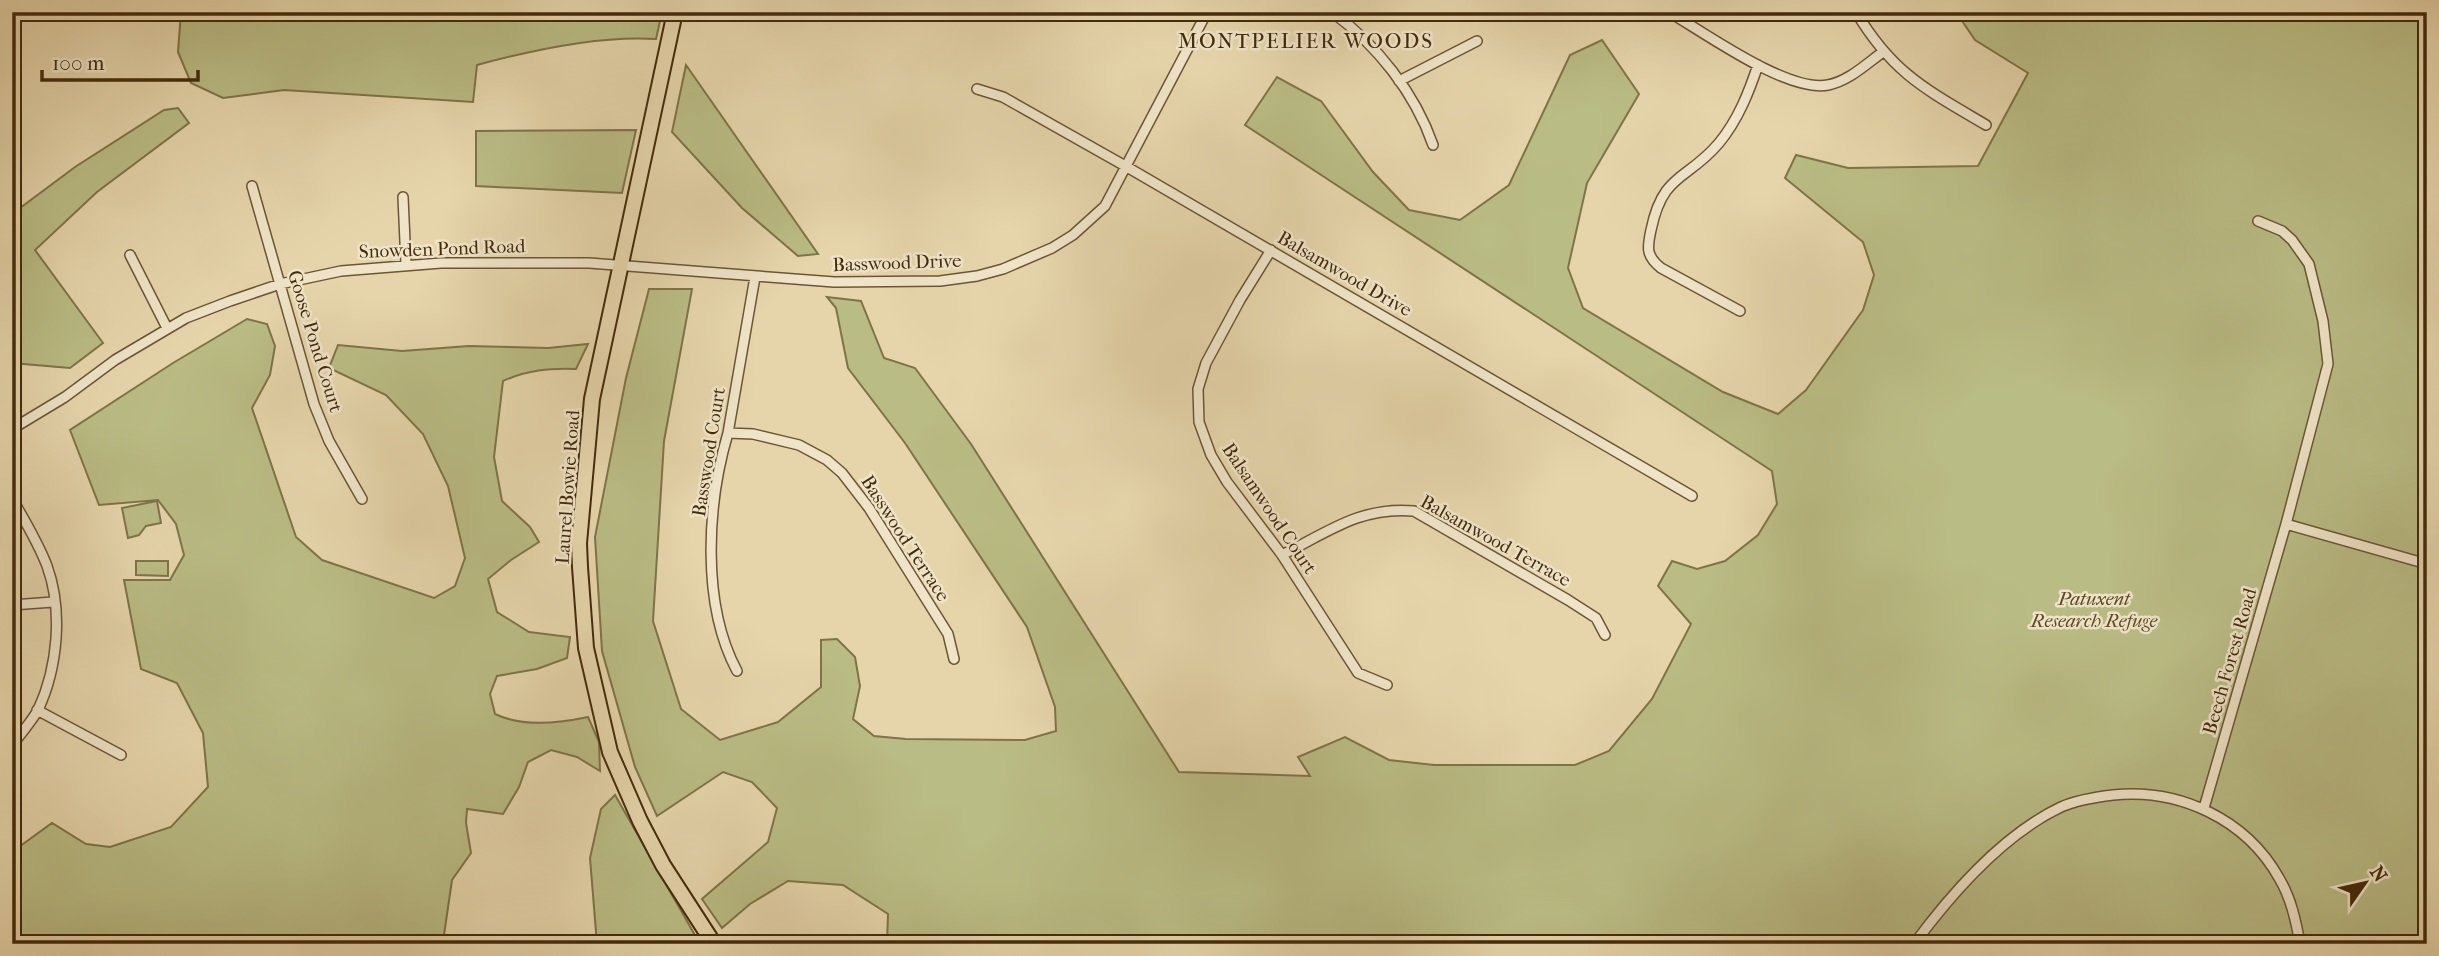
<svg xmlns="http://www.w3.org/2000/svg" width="2439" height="956" font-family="'IM FELL French Canon',serif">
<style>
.green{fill:#babc85;stroke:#7e7448;stroke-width:2}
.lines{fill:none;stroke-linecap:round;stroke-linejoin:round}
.street-casing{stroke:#6c5633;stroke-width:12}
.primary-casing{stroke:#432b0b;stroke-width:18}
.street{stroke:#efe4c8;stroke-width:9}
.primary{stroke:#e6d5ab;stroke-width:14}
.labels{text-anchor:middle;stroke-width:5;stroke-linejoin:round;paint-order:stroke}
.street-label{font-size:19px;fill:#432b0b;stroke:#efe4c8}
.park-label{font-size:19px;font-style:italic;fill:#5b4823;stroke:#efe4c8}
.neighbourhood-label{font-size:21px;letter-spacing:2px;fill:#432b0b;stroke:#efe4c8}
</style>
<rect width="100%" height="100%" fill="#e6d5ab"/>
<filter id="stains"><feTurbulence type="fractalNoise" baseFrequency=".00286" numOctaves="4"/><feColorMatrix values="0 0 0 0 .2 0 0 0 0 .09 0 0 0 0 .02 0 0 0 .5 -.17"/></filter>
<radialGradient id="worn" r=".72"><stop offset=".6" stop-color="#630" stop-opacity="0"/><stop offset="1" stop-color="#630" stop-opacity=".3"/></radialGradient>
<path class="green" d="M181 12H662L656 39C599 35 532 50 477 65L473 102 284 90 223 98 191 83 178 52Z
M1956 12H2427V944H887L888 914 843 885 788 881 750 904 722 928 702 899 768 842 777 808 752 782 723 772 657 816 635 767 602 651 595 537 626 378 649 289H692L664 441 653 621 681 709 720 740 778 722 821 687V640L837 639 855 657 860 686 853 719 874 736 906 739 1025 740 1056 731 1055 707 1027 627 905 443 848 368 836 308 827 297 861 301 884 358 915 368 971 444 1179 772 1310 776 1298 757 1345 737 1389 760 1434 765H1575L1609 751 1652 699 1691 624 1658 586 1672 561 1697 569 1725 561 1758 535 1777 504 1772 471 1245 125 1277 77 1321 101 1373 172 1409 210 1460 220 1509 185 1570 55 1602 40 1639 94 1587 183 1568 268 1583 308 1723 392 1778 414 1806 390 1863 310 1874 275 1863 242 1785 178 1796 155 1848 168 1978 166 2028 73 1975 40Z
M686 65 818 254 798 256 742 208 672 132Z
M178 108 189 123 97 192 35 250 103 343 70 368 12 363V214L75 167 164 110Z
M636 130 622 193 476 186V131Z
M247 319 267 324 275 346 270 375 252 408 296 537 322 560 434 598 455 586 465 558 448 486 423 434 386 395 329 368 338 345 402 351 469 346 548 348 588 344 576 369C550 368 527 370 503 381L494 457 502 501 530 527 539 542 511 560 488 579 497 612 529 632 570 637 567 658 537 669 497 676 490 694 495 714C522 727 560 723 588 717L599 742 600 771 577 757 551 750 528 762 519 787 503 814 467 809 466 823 471 853 452 880 443 942 445 944H12V852L52 823 86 844 110 847 171 827 208 787 203 733 177 683 141 669 124 580H170L184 555 176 524 158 500 99 505 70 430 173 363Z
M157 501 161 523 146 526 139 535 128 538 122 508Z
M136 561H168V576L136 575Z
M615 795 700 944H597L590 858 601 809Z"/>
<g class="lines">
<g class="street-casing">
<path id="street" d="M1332 12C1377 45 1415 93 1433 145
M1669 12C1705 33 1788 93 1828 85 1849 81 1866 64 1883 52
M1856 12C1893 74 1927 90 1986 125
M1399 81 1477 41
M977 89 1003 97 1127 167 1692 496
M252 186 314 404 329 441 362 499
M403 197 406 264
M1271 250 1240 300 1206 363 1198 389 1199 422 1211 455 1227 482 1282 555 1358 673 1387 685
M130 255 167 328
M1740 311 1661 268C1646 256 1647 248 1651 230 1663 172 1687 181 1719 143 1738 120 1749 92 1758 65
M12 429 65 397 115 360 186 318 230 301 280 284 341 271 441 263H589L834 282 940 281 977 276 1003 269 1052 248 1073 235 1105 206 1207 12
M728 433 753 434 799 445 827 460 842 473 869 508 948 634 954 659
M12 498C24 520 38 542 47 566 63 610 58 667 38 710 31 722 21 734 12 745
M2286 524 2427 564
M1282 555C1328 532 1361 506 1414 511L1568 600 1596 618 1605 635
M12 605 53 602
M737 671C701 604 707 504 728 433L755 277
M37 710 121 755
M2204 808 2286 524 2328 364 2323 321 2309 264 2292 240 2282 231 2258 221
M1914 944C1951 894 2004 834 2061 807 2077 800 2096 797 2113 795 2179 788 2246 819 2279 878 2291 898 2296 921 2300 944"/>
</g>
<g class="primary-casing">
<path id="primary" d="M675 12 592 399 579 543 580 567 586 648 610 752 640 821 663 865 714 944"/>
</g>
<use href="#street" class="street"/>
<use href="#primary" class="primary"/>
</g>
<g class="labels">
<g class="street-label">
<text transform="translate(442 248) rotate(-2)" y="7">Snowden Pond Road</text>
<text transform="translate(897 262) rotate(-2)" y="7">Basswood Drive</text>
<text transform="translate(1345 273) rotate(30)" y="7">Balsamwood Drive</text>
<text transform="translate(316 341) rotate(73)" y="7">Goose Pond Court</text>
<text transform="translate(708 452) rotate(-81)" y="7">Basswood Court</text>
<text transform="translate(567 487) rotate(-86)" y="7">Laurel Bowie Road</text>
<text transform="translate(1270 508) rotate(56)" y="7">Balsamwood Court</text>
<text transform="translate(906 538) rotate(57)" y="7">Basswood Terrace</text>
<text transform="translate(1496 540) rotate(29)" y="7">Balsamwood Terrace</text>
<text transform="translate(2229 661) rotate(-74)" y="7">Beech Forest Road</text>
</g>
<g class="park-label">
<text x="2094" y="605">Patuxent<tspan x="2094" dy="22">Research Refuge</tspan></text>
</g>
<g class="neighbourhood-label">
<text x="1306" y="48">MONTPELIER WOODS</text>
</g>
</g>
<rect width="2439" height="956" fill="none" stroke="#e6d5ab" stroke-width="42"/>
<rect x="14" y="14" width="2411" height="928" fill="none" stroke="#432b0b" stroke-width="3.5"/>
<rect x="21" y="21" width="2397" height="914" fill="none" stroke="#432b0b" stroke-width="2"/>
<g transform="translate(2365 883) rotate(56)" stroke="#efe4c8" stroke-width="5" paint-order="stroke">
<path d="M0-5L12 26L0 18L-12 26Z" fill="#432b0b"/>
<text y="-10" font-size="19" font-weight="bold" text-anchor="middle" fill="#432b0b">N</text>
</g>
<path d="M42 70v10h156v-10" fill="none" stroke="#432b0b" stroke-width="3.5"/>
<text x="52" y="70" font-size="21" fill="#432b0b" stroke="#efe4c8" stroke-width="5" paint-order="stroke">100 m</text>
<rect width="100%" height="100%" filter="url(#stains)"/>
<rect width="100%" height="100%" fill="url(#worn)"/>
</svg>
